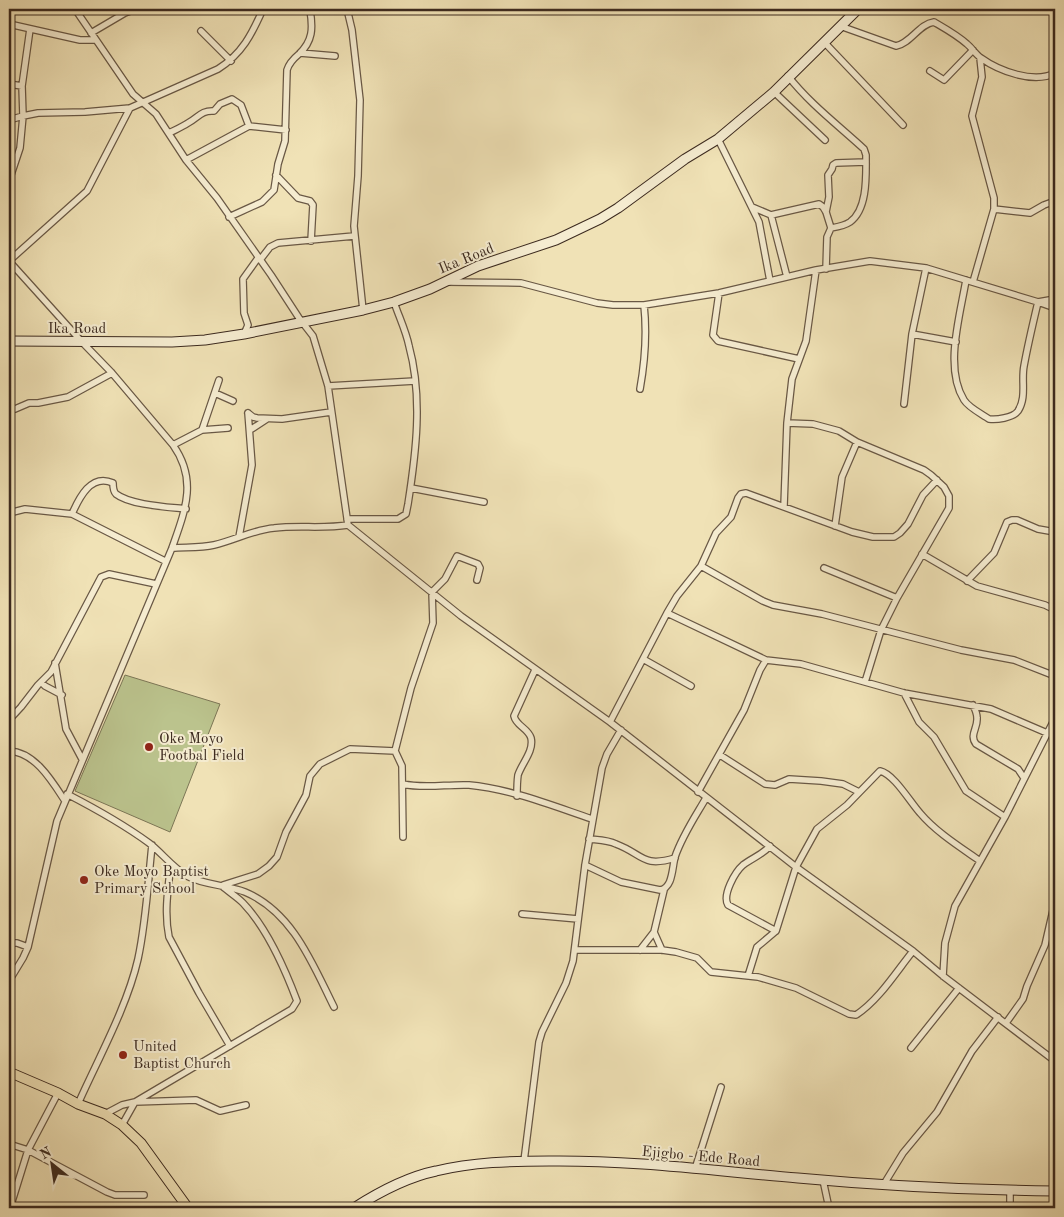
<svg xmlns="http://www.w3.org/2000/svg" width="1064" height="1217" font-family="'Old Standard TT',serif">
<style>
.green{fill:#bbc38d;stroke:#7c7656}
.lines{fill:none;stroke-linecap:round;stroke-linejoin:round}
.street-casing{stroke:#695845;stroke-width:8}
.secondary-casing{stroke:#3c2a1f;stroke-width:11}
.primary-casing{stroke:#3c2a1f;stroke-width:11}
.street{stroke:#f5ecd0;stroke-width:5.5}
.secondary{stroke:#f5ecd0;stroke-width:9}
.primary{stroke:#f0e2b6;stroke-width:9}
.poi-dot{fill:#8f2418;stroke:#f5ecd0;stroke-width:2}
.labels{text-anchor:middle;stroke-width:4;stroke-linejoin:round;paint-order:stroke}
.street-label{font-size:15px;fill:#3c2a1f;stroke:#f5ecd0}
.poi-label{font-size:15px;fill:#3c2a1f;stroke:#f5ecd0;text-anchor:start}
</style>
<rect width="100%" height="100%" fill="#f0e2b6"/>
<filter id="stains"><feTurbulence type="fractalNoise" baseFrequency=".004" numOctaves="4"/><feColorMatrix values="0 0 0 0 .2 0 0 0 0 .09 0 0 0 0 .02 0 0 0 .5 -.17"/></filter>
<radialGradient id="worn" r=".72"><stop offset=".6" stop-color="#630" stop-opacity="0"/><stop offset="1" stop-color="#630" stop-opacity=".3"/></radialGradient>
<path class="green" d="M125 675 220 704 170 832 75 791Z"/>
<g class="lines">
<g class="street-casing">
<path id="street" d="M75 9 133 94 156 114 186 160 217 198 271 275 299 318 313 336 328 386 348 525 461 616 610 722 796 867 913 951 943 976 1055 1061
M347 9 352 30 360 100 358 176 354 226 363 310
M9 24 80 40H96
M840 26 896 46C911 43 919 24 934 22 946 29 957 35 967 44 972 48 976 55 981 58 999 71 1034 84 1055 73
M201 31 231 61
M91 33 125 13 136 9
M824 42 903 125
M300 53 335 56
M930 71 944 80 973 50
M788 76C810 104 838 125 864 149L866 155C866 175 868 209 850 222 844 226 837 227 831 228
M9 84 22 86
M774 92 825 140
M1055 101 1054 105 1055 111
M9 120 23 116 38 113 85 112 130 108 218 69C242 54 252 34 263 9
M169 133C175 130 182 127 188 123 198 118 201 110 214 111L220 104 232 99 241 105 249 126
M718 139 759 222 770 281
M186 160 249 126 286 130
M276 175 298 198 310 201 313 205 311 241
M9 181 20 148 23 116 22 86 30 29
M752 207 771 215 819 204 823 207 826 212 831 228 827 237 826 269
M994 209 1030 213 1044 205 1055 201
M826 212 829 197 828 175 832 169 833 165 836 163 866 162
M771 215 787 277
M229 217 262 202 274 190 278 164 285 141 287 70C289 63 293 59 299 54 313 41 313 28 310 10L312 9
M260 260 270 247 278 243 354 236
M9 261 82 342 112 373 173 445C198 480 185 511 172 548L57 821 28 947 23 958 9 981
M9 261 87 191 130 108
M966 280C960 316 944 368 964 400 969 408 982 414 989 419 996 420 1013 418 1018 411 1027 397 1021 381 1024 366 1028 344 1033 323 1038 302L1055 308
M447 282 521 283 597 303 613 305H644L719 293 816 270 870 261 926 268 1038 302 1055 299
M973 282 994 209V198L972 116 982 77 980 58
M719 293 713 335 718 341 799 359
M244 334 248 325 244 313 243 279 258 258
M912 334 956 342
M328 386 415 381
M640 389C645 361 647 333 644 305
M215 393 233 401
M904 404 912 334 926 268
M9 410 15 409 29 403H38L68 397 112 373
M248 413 253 417 257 418 282 419 331 412
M787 423 813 424 839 431 857 442 924 470 931 475 944 487 949 496V508L897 598 881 630 865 682
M202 430 219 380
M250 430 267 419
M173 445 202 430 228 428
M411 488 484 502
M784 506 787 423 792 379 806 341 816 270
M9 513 25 509 72 514 165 561
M72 514C79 498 91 473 113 483 113 487 113 491 116 494 130 505 168 507 186 509
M347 519H398L406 514 408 504C416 453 423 397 409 346 406 331 399 317 394 302
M835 526 842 477 857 442
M239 537 252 465 248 413
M172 548C186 547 201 548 214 545 235 540 253 530 274 528 299 525 323 529 348 525
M922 554 977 586 1045 605 1055 610
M701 566 763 601 773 605 822 614 961 650 1014 660 1055 676
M824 568 897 598
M967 581 994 553 1007 522 1012 520H1017L1038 529 1055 532
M667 613 766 660 801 664 904 693 991 709 1047 733
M643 659 691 686
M55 663 66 729 82 759
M41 682 45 686 62 695
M904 693 919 722 934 737 966 791 1005 817
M973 705C975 709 977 714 977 718 978 728 969 735 976 744L1018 769 1024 778
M9 720 21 707 38 685 51 672 101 577 109 574 156 584
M610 722 667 613 677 596 701 566 716 533 731 517 738 498 741 494 746 493 852 532 873 537H894L900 533 908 524 923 495 937 480
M9 751C35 752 52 781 65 801
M720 755 765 784 775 785 789 779 821 781 843 784 859 792
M403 784C424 789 447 784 469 785 511 789 553 806 592 819
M698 792 744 710 760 670 766 660
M67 794C96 809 123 824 149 843 162 853 172 867 187 876 203 885 228 885 245 892 293 912 313 965 334 1007
M517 796C517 789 517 782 518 775 522 763 534 751 531 738 528 728 516 726 514 716L535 670
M403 837 402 766 395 751 411 688 433 623 432 592 445 579 457 556 478 564 480 568 477 580
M589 839C598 840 608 840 616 844 643 854 642 868 675 858
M770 846C762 855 752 858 743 865 735 872 722 895 728 905L776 931
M171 864C168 888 164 913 169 937L199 993 230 1046
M585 865 621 882 660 890C673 888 672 868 675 857 682 836 695 817 706 798
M223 885 258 874 269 866 277 857 286 832 306 795 310 776 320 764 350 749 395 751
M522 914 578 919
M654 932 662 950
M9 943H17L28 947
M575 950H662L676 952 697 958 711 972 758 977 796 988 849 1014 856 1015C879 1000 896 972 913 951
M640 950 654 932 664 890
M748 976 757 947 776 931 796 867 817 829 847 805 880 771C894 774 910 802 920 813 936 832 960 847 980 861
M943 976 945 943 955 906 1005 817 1055 718
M1006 1023 1023 999 1027 986 1045 945 1054 906
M911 1048 959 988
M78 1104C98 1059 127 1007 138 959 146 922 148 883 152 845
M105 1114 122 1105 135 1102 196 1100 220 1111 246 1105
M122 1125 135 1102 292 1009 297 1001C285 969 267 928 243 903 237 897 229 892 222 886
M9 1144 28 1150 107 1192 115 1195H144
M524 1161 539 1042 542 1032 566 983 573 961 585 865 602 768 607 754 621 730
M695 1169 721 1087
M823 1180 829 1208
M884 1184 903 1153 937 1112 972 1051 998 1017
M1010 1191V1208
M10 1208 28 1150 58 1093"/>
</g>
<g class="secondary-casing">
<path id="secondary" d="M9 341 172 342 205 340 244 334 363 310 394 302 430 289 478 266 556 240 600 219 618 208 685 159 718 139 774 92 858 9
M354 1208C379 1192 407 1177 436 1171 473 1162 511 1161 549 1161 633 1160 715 1171 798 1178 884 1186 970 1190 1055 1191"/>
</g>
<g class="primary-casing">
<path id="primary" d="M9 1072 58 1093 78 1104 105 1114 122 1125 141 1143 188 1208"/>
</g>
<use href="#street" class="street"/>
<use href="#secondary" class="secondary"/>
<use href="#primary" class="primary"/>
</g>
<g class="poi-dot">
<circle cx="149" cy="747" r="5"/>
<circle cx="84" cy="880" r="5"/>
<circle cx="123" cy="1055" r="5"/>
</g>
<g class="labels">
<g class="street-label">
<text transform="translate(466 258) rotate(-22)" y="5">Ika Road</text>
<text x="77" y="333">Ika Road</text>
<text transform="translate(701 1156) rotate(5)" y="5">Ejigbo - Ede Road</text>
</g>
<g class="poi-label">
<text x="159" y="743">Oke Moyo<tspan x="159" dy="17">Footbal Field</tspan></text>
<text x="94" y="876">Oke Moyo Baptist<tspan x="94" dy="17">Primary School</tspan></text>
<text x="133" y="1051">United<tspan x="133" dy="17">Baptist Church</tspan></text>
</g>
</g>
<rect width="1064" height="1217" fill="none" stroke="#f0e2b6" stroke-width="30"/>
<rect x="10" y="10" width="1044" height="1197" fill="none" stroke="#3c2a1f" stroke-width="2.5"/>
<rect x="15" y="15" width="1034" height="1187" fill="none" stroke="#3c2a1f"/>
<g transform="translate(52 1164) rotate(330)" stroke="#f5ecd0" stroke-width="4" paint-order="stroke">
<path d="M0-4L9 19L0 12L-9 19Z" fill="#3c2a1f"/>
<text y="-8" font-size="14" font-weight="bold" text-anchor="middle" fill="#3c2a1f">N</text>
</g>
<rect width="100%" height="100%" filter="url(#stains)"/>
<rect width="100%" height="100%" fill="url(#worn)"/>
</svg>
